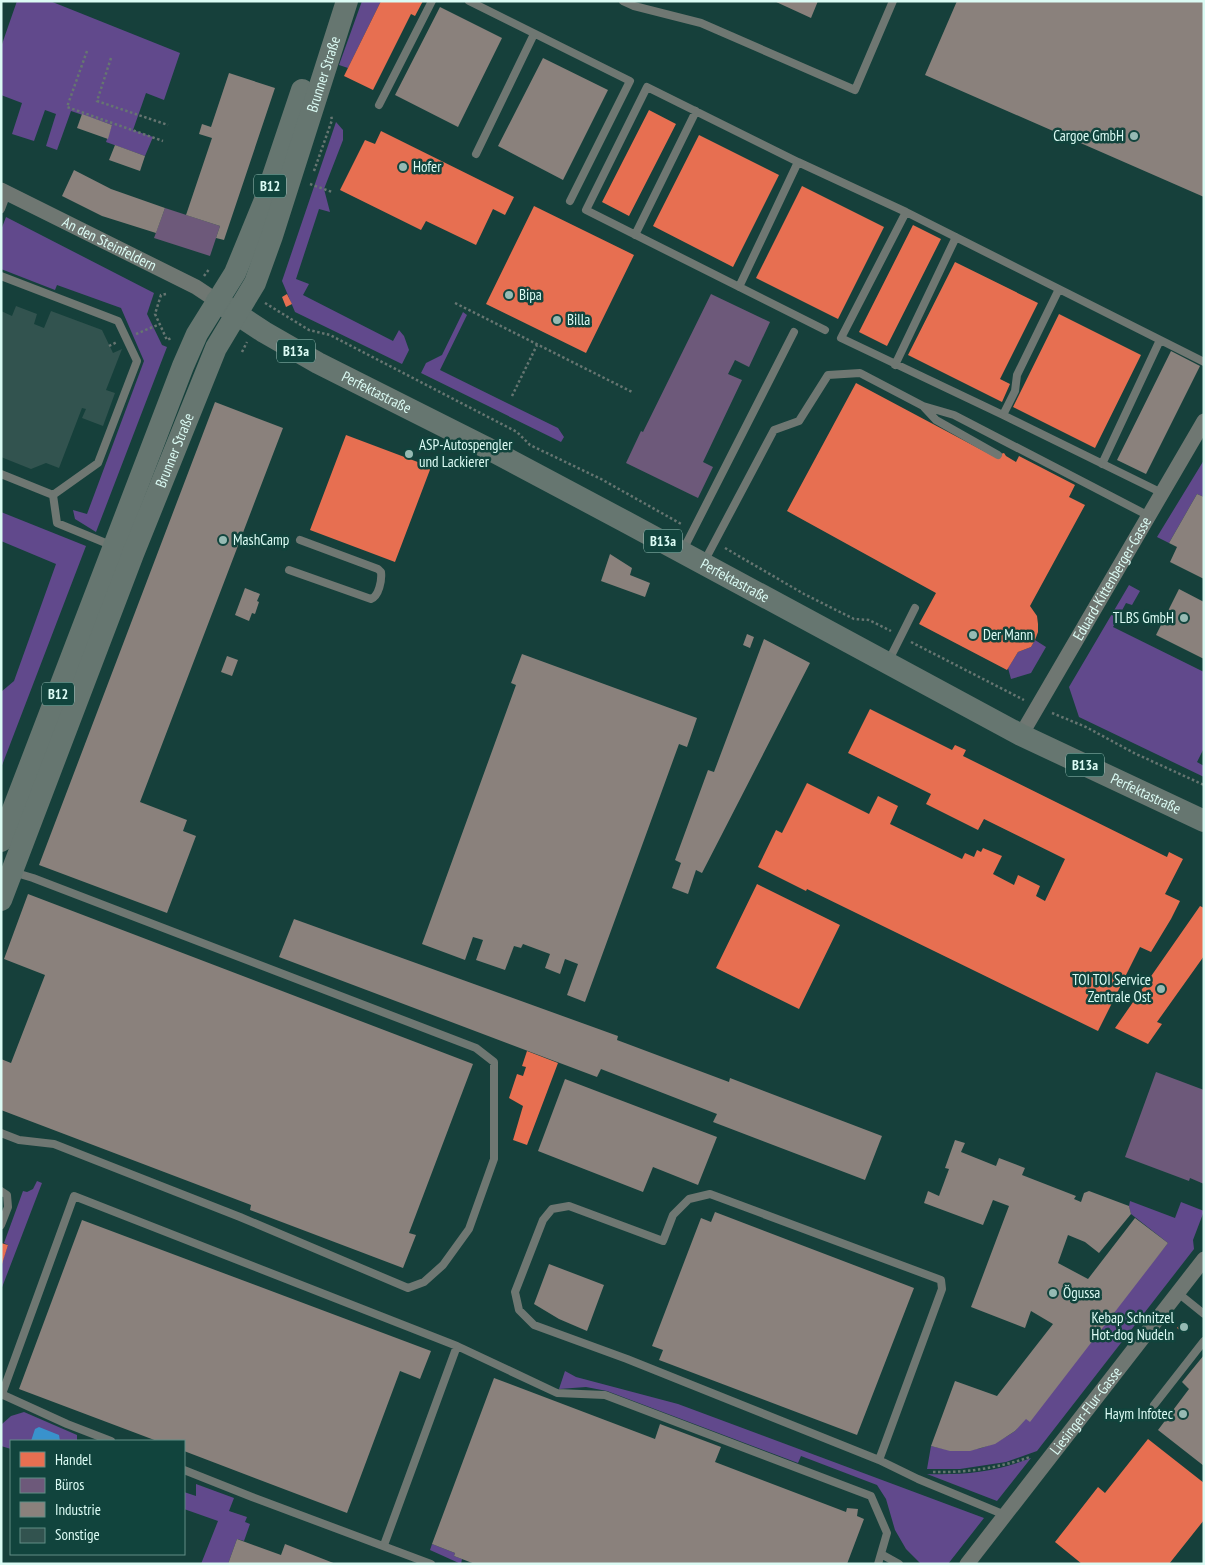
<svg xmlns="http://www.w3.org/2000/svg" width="1205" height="1565" font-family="'PT Sans Narrow',sans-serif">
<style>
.green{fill:#61498c}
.water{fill:#3992cc}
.shops{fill:#e76f51}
.offices{fill:#6d597a}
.industry{fill:#8a817c}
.building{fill:#32534f}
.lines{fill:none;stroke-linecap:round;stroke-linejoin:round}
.path{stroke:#667571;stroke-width:2.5;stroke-dasharray:2.5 2.5;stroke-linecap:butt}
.service{stroke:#6f7772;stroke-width:8}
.minor{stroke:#6f7772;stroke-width:15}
.primary{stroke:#667670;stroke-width:22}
.poi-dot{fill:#96bab3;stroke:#11443d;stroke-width:2}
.labels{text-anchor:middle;stroke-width:5;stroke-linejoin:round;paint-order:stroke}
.shield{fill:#11443d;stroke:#9ec4bd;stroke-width:1}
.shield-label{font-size:14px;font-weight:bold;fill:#dbfbf4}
.street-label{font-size:15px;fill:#dbfbf4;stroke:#11443d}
.poi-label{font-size:15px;fill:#dbfbf4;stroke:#11443d;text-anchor:start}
</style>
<rect width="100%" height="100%" fill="#16403b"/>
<path class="green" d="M17 1H50L180 53 164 100 146 93 133 130 153 137 145 156 106 142 112 125 71 111 57 150 46 146 56 114 45 110 34 141 12 134 22 103 1 95V47Z
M362 1H381L348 68 339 65Z
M336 122 343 130V140L324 189 330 212 319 209 296 279 309 284 303 295 393 341 399 330 404 336 409 350 402 364 295 312 282 281Z
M6 217 154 293 147 314 162 345 167 347 96 532 75 519 73 510 87 514 144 361 121 308 57 285 55 290 1 269V230Z
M463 312 467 315 440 370 558 428 564 437 561 442 421 373 426 363 442 355Z
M1204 460V497L1197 494 1169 543 1157 537Z
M1 512 86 546 1 768V692L14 681 56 564 1 541Z
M1129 585 1140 591 1132 605 1126 603 1113 627 1204 672V748L1197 762 1204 766V777L1079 717 1069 687Z
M1035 640 1046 647 1031 673 1011 679 1008 668 1018 652 1031 647Z
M37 1181 42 1183 1 1290V1265L8 1245 4 1243 23 1191 27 1192 33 1189Z
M1130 1201 1175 1218 1181 1202 1204 1211 1193 1240 1194 1249 1037 1451 1006 1462 960 1469H927L931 1446C966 1455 985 1451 1015 1431L1168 1243 1131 1214 1129 1206Z
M565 1371 576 1377 678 1404 984 1518 948 1564H921L906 1549 895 1530 886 1499 877 1485 801 1456 798 1463 607 1391 586 1387 559 1389Z
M24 1412 77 1435V1441H11V1449L1 1446 2 1424 11 1416Z
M1031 1458 997 1501 927 1474C965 1475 995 1472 1031 1458Z
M196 1484 234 1498 229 1511 247 1517 245 1522 250 1524 244 1541 237 1539 228 1564H201L218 1521 184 1509V1492L196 1496Z
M432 1544 455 1553 454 1556 462 1559 461 1564 430 1550Z"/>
<path class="water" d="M39 1427 59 1435 60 1441H31L35 1429Z"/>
<path class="shops" d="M381 1H423L415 16 411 14 373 90 344 76Z
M649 110 676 124 629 216 602 202Z
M381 131 514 197 505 215 493 209 476 245 426 221 421 230 340 190 365 140 375 144Z
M699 135 779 175 733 267 653 226Z
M802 186 884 227 838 319 756 278Z
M534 206 634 255 586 353 486 304Z
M913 225 941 239 887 346 859 332Z
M955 262 1038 303 1000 379 1010 384 1002 402 908 355Z
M287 294 292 304 286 307 282 297Z
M1059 314 1141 355 1095 448 1013 407Z
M856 383 993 456 1004 453 1006 456 1016 462 1019 456 1075 485 1069 497 1085 505 1030 606 1037 616 1038 624V632L1035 640 1031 647 1018 652 1007 670 919 624 936 593 787 511Z
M346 435 431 467 395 562 310 530Z
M870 709 952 750 955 745 966 750 963 756 1167 857 1169 852 1183 859 1165 894 1180 901 1171 919 1151 952 1140 947 1098 1031 807 889 806 891 758 867 776 830 782 833 807 783 869 814 878 796 898 806 890 824 962 859 965 853 974 857 977 850 981 852 983 848 1002 856 993 874 1014 885 1018 875 1040 886 1036 896 1045 901 1065 859 984 819 978 830 926 804 931 794 848 753Z
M757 884 840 925 799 1009 716 968Z
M1200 906 1204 908V956L1157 1022 1162 1024 1148 1044 1115 1028Z
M527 1051 558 1063 527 1145 513 1140 523 1106 509 1098 517 1074 523 1076 526 1067 522 1066Z
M1 1243 8 1245 2 1264H1Z
M1183 1321 1190 1326 1184 1333 1177 1328Z
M1148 1439 1204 1483V1520L1169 1564H1082L1055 1542 1098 1487 1105 1493Z"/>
<path class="offices" d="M165 208 220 226 210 256 154 238Z
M711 294 770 322 749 367 735 360 728 374 742 380 703 462 713 467 698 498 626 463 641 431 643 432Z
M1156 1072 1204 1090V1184L1190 1178 1189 1181 1125 1157Z"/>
<path class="industry" d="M774 1H818L811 18Z
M957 1H1204V197L925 75Z
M440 7 502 38 458 127 395 95Z
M543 58 608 90 563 180 498 146Z
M229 73 275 88 224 240 216 238 220 226 186 215 212 138 199 134 202 124 211 127Z
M82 114 112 125 108 139 77 128Z
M115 145 145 156 140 171 109 160Z
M74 170 111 189 165 208 156 233 102 216 62 196Z
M1171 351 1200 366 1146 474 1117 460Z
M215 402 283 428 140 802 187 820 183 831 196 836 167 913 39 865Z
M1197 494 1204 497V579L1170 562 1177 547 1169 543Z
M610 554 632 568 630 575 650 583 645 597 601 581Z
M245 588 260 594 257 601 259 602 255 614 252 613 249 621 235 615Z
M1179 589 1204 602V659L1156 635Z
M747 634 754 637 750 648 743 645Z
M764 639 810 663 702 873 696 870 688 894 672 888 681 863 675 860 708 770 714 772Z
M522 654 697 718 687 747 679 744 585 1002 567 995 578 964 565 959 560 974 545 968 550 954 523 944 521 948 514 946 505 970 476 960 483 940 473 937 465 960 422 944 516 685 511 683Z
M227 656 238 660 232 676 221 672Z
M28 894 473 1064 409 1233 416 1235 403 1268 250 1210 251 1205 1 1110V1059L11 1063 45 975 4 959Z
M294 919 618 1036 617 1040 729 1082 730 1078 882 1136 865 1180 713 1122 717 1114 601 1069 597 1077 279 957Z
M565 1079 717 1137 698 1185 653 1167 643 1192 538 1151Z
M955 1140 965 1143 961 1152 996 1166 999 1158 1025 1168 1022 1175 1076 1196 1074 1199 1081 1202 1084 1193 1089 1191 1129 1206 1131 1214 1099 1253 1085 1242 1068 1235 1058 1263 1088 1279 1135 1218 1168 1243 1030 1422 1026 1419 1015 1431 995 1444 970 1451H950L931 1446 955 1381 997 1396 1053 1324 1031 1311 1025 1328 971 1307 1009 1206 993 1200 983 1225 924 1203 928 1191 939 1196 949 1169 945 1168Z
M715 1212 914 1288 857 1435 659 1360 663 1350 652 1346 701 1218 711 1222Z
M82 1220 431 1351 420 1379 400 1371 347 1513 184 1451V1441H157L19 1389Z
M549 1264 604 1285 587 1331 559 1319 534 1304Z
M1204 1355V1466L1158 1430 1189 1389 1182 1382Z
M494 1378 655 1439 660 1424 721 1447 715 1462 846 1512 847 1508 858 1509 857 1516 864 1519 847 1564H475L454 1556 455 1553 432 1544Z
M237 1539 281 1555 285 1544 336 1564H228Z"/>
<path class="building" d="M16 306 37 314 34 324 44 328 51 311 102 330 113 353 122 349 106 390 115 393 103 426 82 418 86 409 82 408 59 468 46 463 31 469 1 457V311L12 316Z"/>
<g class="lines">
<path class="path" d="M87 51 67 107 163 141
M111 58 97 101 168 125
M314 171 332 120 331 115
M310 184 332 192
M204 276 210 268
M166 294 161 295 155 314 167 340 171 338
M265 303 309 330 330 335 517 432 530 445 601 479 683 525
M455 303 632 392
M136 334 160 324
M109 346 117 342
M242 352 247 342
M512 396 537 345
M725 548 804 594 854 619 869 620 891 631
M911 642 1024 700
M1052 713 1086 727 1134 753 1204 785
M933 1472C966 1473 998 1468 1030 1457"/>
<path class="service" d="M469 1 630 81 570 201
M623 1 634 6 701 23 855 90 893 1
M379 105 432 1
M476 154 534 34
M1 209 7 193
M906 212 841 338 1003 415 1162 493
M635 235 696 111
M1 276 118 321 137 361 98 463 53 495
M739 287 798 162
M825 330 586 210 647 87 798 162 906 212 1204 362
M895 365 956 237
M923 406 936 420 998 455
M1003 415 1015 391 1017 375 1059 289
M1102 464 1160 340
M1 474 53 495 57 523 113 546
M683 550 794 332
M704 562 774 430 799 421 828 375 860 373 923 406 954 415 1149 516
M289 570 371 599C379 596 382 580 381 572L378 569 300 540
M888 662 915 608
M1 1133 19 1140 54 1144 240 1217 408 1288 424 1282 443 1265 469 1229 494 1159V1062L476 1048 33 878 13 872
M1 1191 7 1195 8 1207 1 1225
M1178 1293 1204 1314
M1 1394 67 1424 111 1441
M2 1394 74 1196 457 1346 557 1393 605 1395 871 1496 887 1533 878 1564
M1154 1405 1204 1341
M879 1460 627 1359 534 1325 519 1310 515 1292 543 1220 552 1209 569 1206 663 1241 673 1215 689 1199 710 1194 941 1280 942 1289 879 1460 918 1479 1005 1515
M184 1470 252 1497 431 1564
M384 1545 457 1346
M881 1554 899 1564"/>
<g class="minor">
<path id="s1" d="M1 190 196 287 217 301"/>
<path id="s2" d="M1021 735 1204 421"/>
<path id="s3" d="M967 1564 1204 1259"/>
</g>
<g class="primary">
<path id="s4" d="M217 301 264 332 318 363 485 447 626 522 1021 735 1204 821"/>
<path d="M1 841 183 366 197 334 235 273 265 200 302 90"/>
<path id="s5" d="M1 900 133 554 216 348 255 283 272 236 347 1"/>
</g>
</g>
<g class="poi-dot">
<circle cx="1134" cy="136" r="5"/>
<circle cx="403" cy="167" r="5"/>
<circle cx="509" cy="295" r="5"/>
<circle cx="557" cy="320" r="5"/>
<circle cx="409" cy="454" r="5"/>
<circle cx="223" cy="540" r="5"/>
<circle cx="1184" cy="618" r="5"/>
<circle cx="973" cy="635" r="5"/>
<circle cx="1161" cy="989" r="5"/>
<circle cx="1053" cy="1293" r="5"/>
<circle cx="1184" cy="1327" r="5"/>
<circle cx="1183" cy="1414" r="5"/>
</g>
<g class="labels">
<g class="shield">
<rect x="254" y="174.5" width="32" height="23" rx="4"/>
<rect x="277" y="339.5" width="38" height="23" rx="4"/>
<rect x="644" y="529.5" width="38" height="23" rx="4"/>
<rect x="42" y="682.5" width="32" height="23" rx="4"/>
<rect x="1066" y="753.5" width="38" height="23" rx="4"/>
</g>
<g class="shield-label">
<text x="270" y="191">B12</text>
<text x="296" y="356">B13a</text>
<text x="663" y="546">B13a</text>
<text x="58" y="699">B12</text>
<text x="1085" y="770">B13a</text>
</g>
<g class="street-label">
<text dy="5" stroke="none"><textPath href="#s5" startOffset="888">Brunner Straße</textPath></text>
<text dy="5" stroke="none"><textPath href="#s1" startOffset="121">An den Steinfeldern</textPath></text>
<text dy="5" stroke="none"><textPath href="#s4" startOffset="184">Perfektastraße</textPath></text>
<text dy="5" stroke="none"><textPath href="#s5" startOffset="482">Brunner Straße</textPath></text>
<text dy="5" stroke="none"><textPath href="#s2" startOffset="181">Eduard-Kittenberger-Gasse</textPath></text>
<text dy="5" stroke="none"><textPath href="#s4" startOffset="589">Perfektastraße</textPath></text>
<text dy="5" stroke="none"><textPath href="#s4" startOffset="1052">Perfektastraße</textPath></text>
<text dy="5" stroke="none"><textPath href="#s3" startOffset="194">Liesinger-Flur-Gasse</textPath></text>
</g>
<g class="poi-label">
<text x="1124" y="141" text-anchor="end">Cargoe GmbH</text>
<text x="413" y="172">Hofer</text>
<text x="519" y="300">Bipa</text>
<text x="567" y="325">Billa</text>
<text x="419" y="450">ASP-Autospengler<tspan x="419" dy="17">und Lackierer</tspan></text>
<text x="233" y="545">MashCamp</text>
<text x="1174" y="623" text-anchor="end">TLBS GmbH</text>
<text x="983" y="640">Der Mann</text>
<text x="1151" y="985" text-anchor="end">TOI TOI Service<tspan x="1151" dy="17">Zentrale Ost</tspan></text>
<text x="1063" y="1298">Ögussa</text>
<text x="1174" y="1323" text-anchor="end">Kebap Schnitzel<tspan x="1174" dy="17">Hot-dog Nudeln</tspan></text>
<text x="1173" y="1419" text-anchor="end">Haym Infotec</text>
</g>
</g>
<rect width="1205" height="1565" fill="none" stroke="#dbfbf4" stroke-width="5"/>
<rect x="10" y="1440" width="175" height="115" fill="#11443d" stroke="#628d86"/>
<rect x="20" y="1452" width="25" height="15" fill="#e76f51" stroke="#628d86"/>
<text x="55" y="1465" font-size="15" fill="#dbfbf4">Handel</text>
<rect x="20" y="1478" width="25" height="15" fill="#6d597a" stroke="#628d86"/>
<text x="55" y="1490" font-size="15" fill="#dbfbf4">Büros</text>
<rect x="20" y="1502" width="25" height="15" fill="#8a817c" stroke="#628d86"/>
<text x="55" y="1515" font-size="15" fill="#dbfbf4">Industrie</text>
<rect x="20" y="1528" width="25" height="15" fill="#32534f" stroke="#628d86"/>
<text x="55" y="1540" font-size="15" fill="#dbfbf4">Sonstige</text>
</svg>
